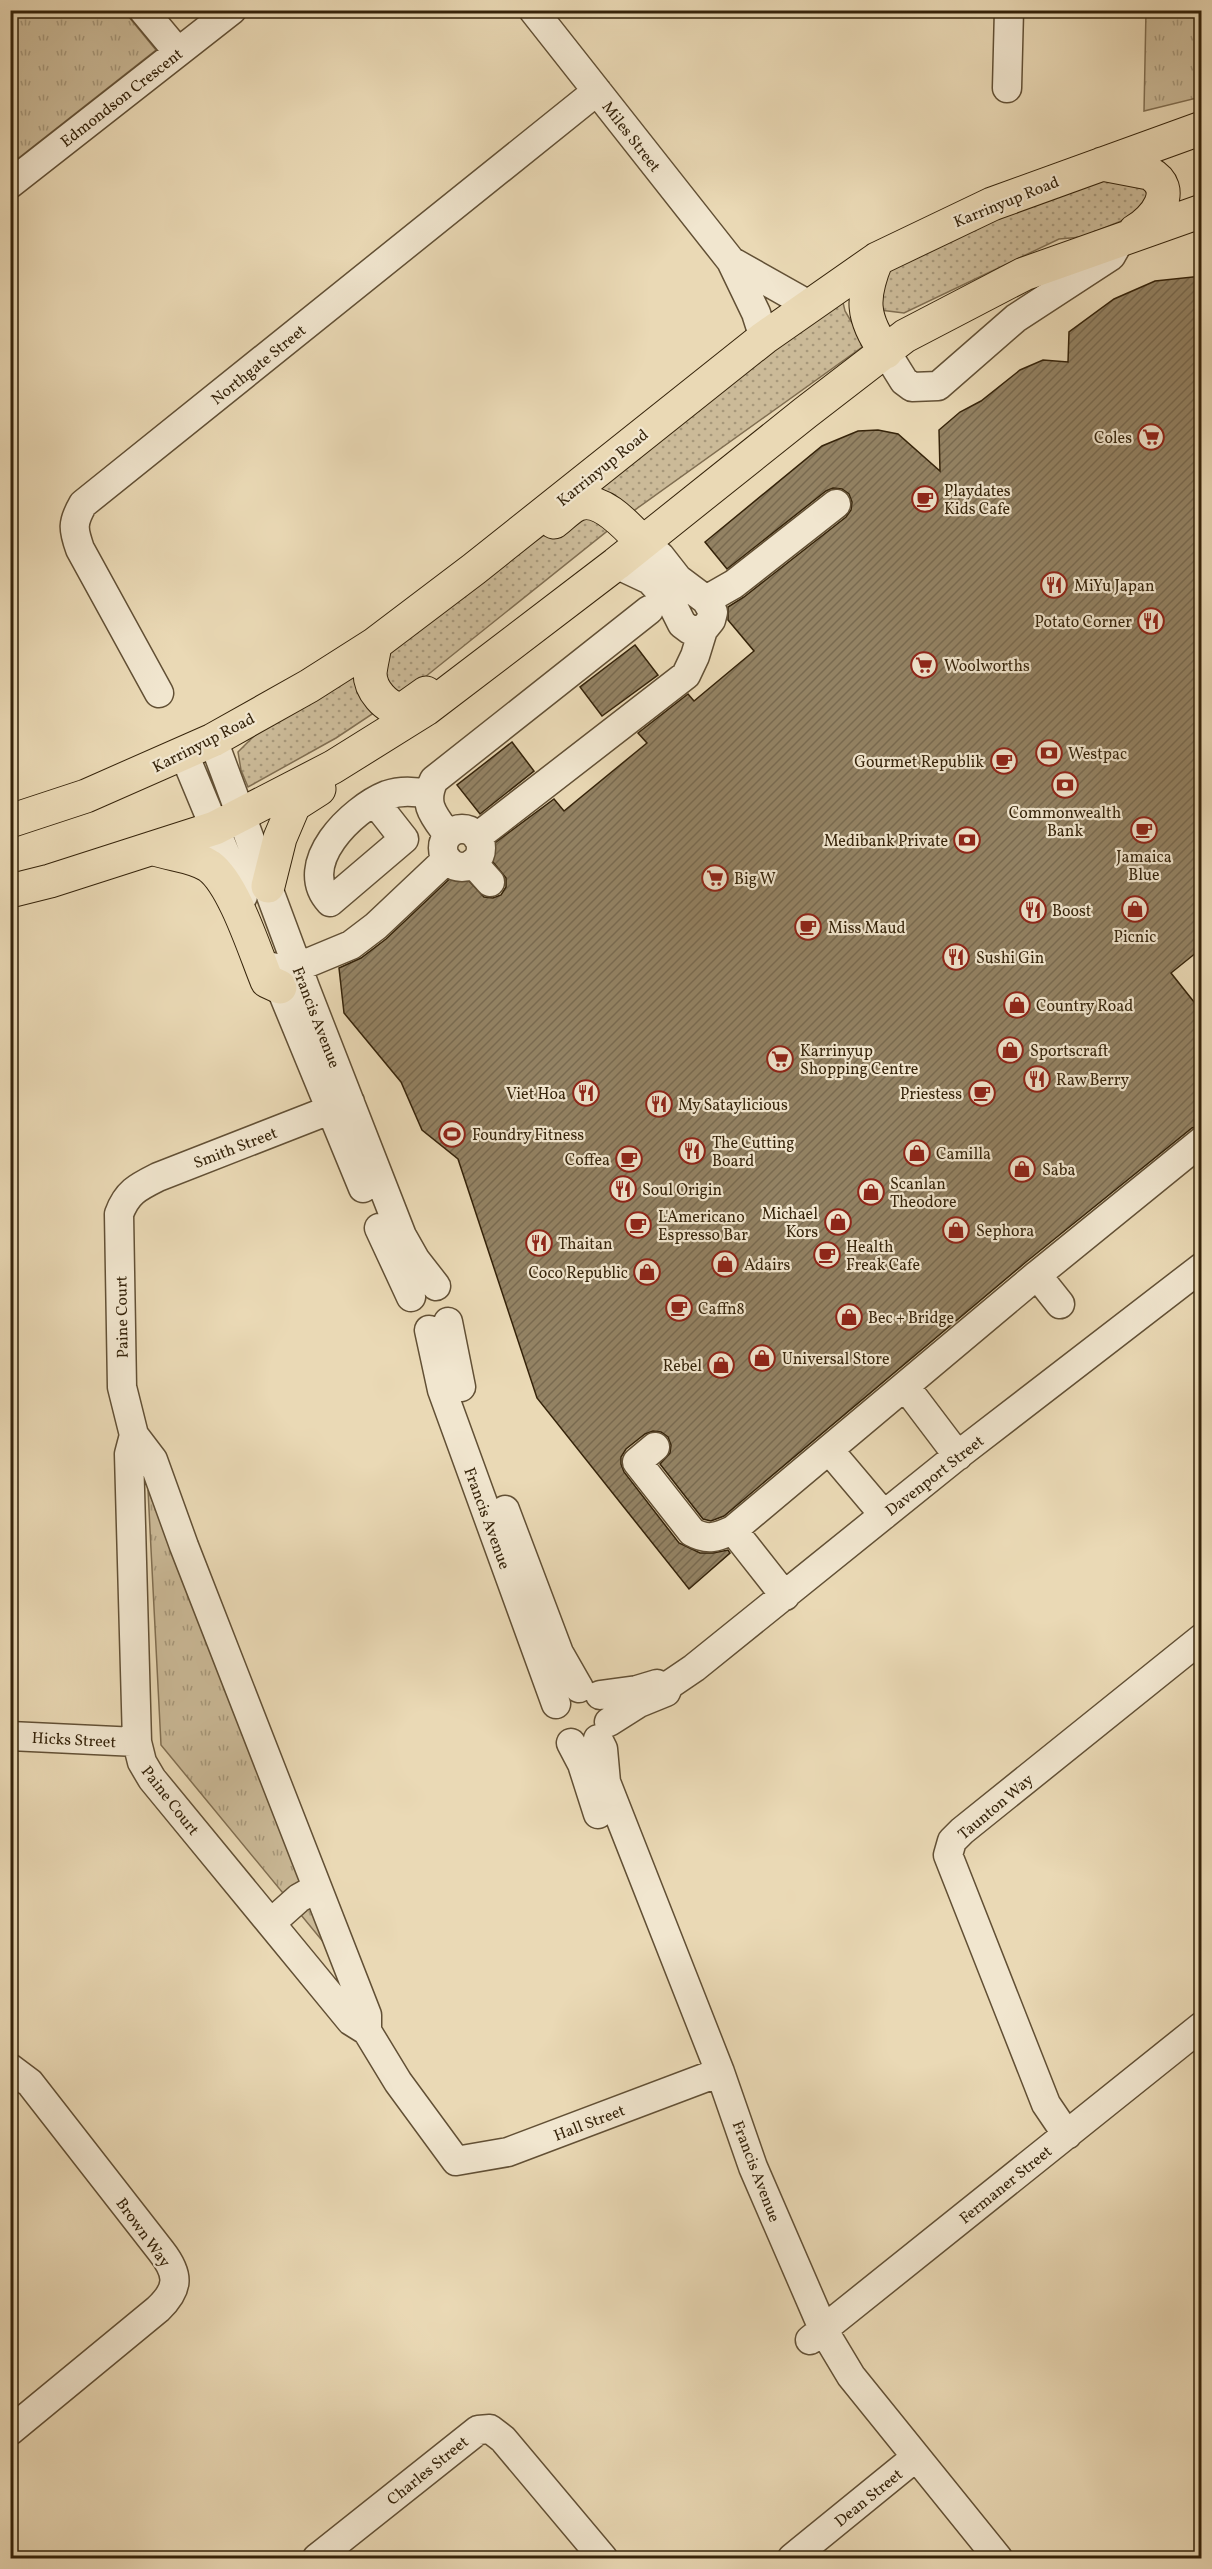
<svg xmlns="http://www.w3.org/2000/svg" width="1212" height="2569" font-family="Vollkorn,serif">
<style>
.grass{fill:url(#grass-dots);stroke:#806e51;stroke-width:1.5}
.park{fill:url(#park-tufts);stroke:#806e51;stroke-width:1.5}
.building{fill:url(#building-hatch);stroke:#35230a;stroke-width:1.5}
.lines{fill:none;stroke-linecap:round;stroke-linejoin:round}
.minor-casing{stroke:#625035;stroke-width:31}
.highway-casing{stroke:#35230a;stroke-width:35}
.minor{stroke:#f1e6cf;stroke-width:28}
.highway{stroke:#ead9b5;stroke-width:33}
.labels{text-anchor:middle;stroke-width:4.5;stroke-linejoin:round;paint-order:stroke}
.street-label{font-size:16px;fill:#35230a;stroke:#f1e6cf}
.poi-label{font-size:16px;fill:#35230a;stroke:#f1e6cf;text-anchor:start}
</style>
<defs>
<pattern id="grass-dots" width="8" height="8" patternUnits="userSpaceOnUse" patternTransform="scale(1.5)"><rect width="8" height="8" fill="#cbba98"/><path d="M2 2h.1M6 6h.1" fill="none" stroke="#a6977a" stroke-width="1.8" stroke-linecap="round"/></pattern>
<pattern id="park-tufts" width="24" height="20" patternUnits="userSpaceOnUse" patternTransform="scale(1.5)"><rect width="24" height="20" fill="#cbba98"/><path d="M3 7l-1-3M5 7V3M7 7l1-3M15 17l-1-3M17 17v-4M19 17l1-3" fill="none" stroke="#a6977a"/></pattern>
<pattern id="building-hatch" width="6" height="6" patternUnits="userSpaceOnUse" patternTransform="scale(1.5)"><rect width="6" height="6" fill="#938263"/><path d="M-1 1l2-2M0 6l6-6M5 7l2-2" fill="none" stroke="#796a50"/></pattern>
</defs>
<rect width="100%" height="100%" fill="#ead9b5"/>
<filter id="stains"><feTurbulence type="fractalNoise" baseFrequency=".00333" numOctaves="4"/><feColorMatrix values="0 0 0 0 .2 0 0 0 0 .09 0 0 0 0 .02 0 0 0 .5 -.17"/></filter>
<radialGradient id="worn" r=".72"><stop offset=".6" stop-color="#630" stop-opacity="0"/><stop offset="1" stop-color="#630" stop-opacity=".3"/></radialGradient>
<path class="grass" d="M1102 175 1140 181 1149 198 1141 213 1082 237 1059 239 904 313 880 310V274L894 261Z
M841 294 845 311 865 345 632 512 590 489Z
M581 510 611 528 410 689 336 738 248 787 241 770 238 752 263 727Z"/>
<path class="park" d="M11 10 124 11 156 50 11 164Z
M1146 11H1201V97L1144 111Z
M148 1490 348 1972 161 1745Z"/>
<path class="building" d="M1202 276V948L1171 973 1202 1012V1125L1192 1128 1026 1262 724 1516 711 1521 703 1519 660 1464 670 1453 671 1445 668 1437 661 1432 653 1431 645 1434 626 1449 621 1457V1464L624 1472 679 1543 700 1553H713L728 1550 730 1553 689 1589 537 1398 458 1159 422 1130 401 1082 344 1013 339 968 361 958 386 939 459 870 484 897 493 898 501 895 506 887V878L484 851 554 799 564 811 647 743 638 733 688 694 694 701 754 651 728 620V607L744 597 846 517 851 510 852 502 849 494 842 489 833 488 826 491 727 569 705 542 822 446 858 431 878 430 898 434 940 471 939 430 960 412 981 401 1020 370 1043 360 1068 362 1069 332 1114 299 1155 281Z
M635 645 658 675 602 716 580 687Z
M512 742 534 771 480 814 457 785Z"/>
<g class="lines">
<g class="minor-casing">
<path id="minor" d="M143 10 178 52
M533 10 731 261 756 313 764 338
M1007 88 1009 10
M10 184 232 10
M731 261 809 305
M886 352 904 381 912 387 938 386 1016 318 1111 256 1120 240
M616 564 650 580 672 604 682 624 690 630H703L711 620 713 612 706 600 678 579 660 556 642 542
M706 600 734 584 836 504
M159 693 80 549C73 529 72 523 83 504L597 91
M213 740 306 990 402 1236 415 1259 436 1286
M184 754 243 896
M375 802 404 839 330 902C295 864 352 809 387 795 401 790 414 791 428 794
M443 848a19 19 0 1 1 38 0a19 19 0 1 1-38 0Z
M448 835C434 816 422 804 434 780L649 610
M477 837 686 675 695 656 703 630
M473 863 490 882
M272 967 363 1188
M298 967 351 945 376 926 447 859
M350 1102 158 1177C138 1187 127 1192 119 1214L122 1387 134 1435 153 1460 184 1546 367 2015V2031L398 2082 456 2161 508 2152 720 2072
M379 1228 411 1297
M1060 1304 1037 1275 1202 1141
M448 1322 461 1387
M429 1330 442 1390 556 1704
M905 1386 958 1456
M134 1435 129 1454 137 1742 142 1762 152 1779 351 2021 367 2031
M655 1447 637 1462 692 1532C708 1541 717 1537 733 1530L1037 1275
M829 1450 884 1515
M505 1510 559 1653 579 1688
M733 1530 785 1596
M600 1695 637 1690 657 1684
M609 1722 639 1703 666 1692 669 1685 694 1668 962 1452 1202 1267
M10 1736 137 1742
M598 1739 603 1749 606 1782 720 2072 753 2167 824 2331 851 2376 998 2558
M571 1743 582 1764 598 1814
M271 1923 299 1898 317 1888
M10 2068 30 2083 161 2251C179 2274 180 2288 158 2309L10 2431
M1067 2135 1046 2104 948 1855 952 1841 962 1831 1202 1638
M810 2340 1202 2026
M317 2558 478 2430 490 2429 503 2439 603 2558
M792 2558 916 2457"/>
</g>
<g class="highway-casing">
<path id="highway" d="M1102 164 1149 173C1179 189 1155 220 1135 231
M877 259C861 297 861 318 886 352
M554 522C561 517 568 509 576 505 599 494 628 527 642 542
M375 644C374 653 371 663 370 673 370 690 386 708 402 710L426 693
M10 821 86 796 213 740 309 686 375 644 474 569 764 338 877 259 992 204 1202 128
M152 848C170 855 192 855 209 866 234 884 255 952 267 981L280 987
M268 886 280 838 294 805 319 789
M10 891 50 881 215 828 333 767 426 709 616 564 805 413 905 336 1024 274 1202 211"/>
</g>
<use href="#minor" class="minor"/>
<use href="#highway" class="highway"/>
</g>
<defs>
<g id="supermarket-ring" transform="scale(1.35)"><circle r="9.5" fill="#f1e6cf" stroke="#8f2418" stroke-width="1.5"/><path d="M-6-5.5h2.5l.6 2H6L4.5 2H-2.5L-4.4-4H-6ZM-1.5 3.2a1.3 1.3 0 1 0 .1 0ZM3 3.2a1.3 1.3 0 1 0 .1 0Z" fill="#8f2418"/></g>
<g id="cafe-ring" transform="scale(1.35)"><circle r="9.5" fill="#f1e6cf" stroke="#8f2418" stroke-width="1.5"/><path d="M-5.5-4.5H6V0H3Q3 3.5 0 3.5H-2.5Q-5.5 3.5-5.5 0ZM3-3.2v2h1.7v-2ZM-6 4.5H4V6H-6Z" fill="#8f2418"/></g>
<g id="restaurant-ring" transform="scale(1.35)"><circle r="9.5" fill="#f1e6cf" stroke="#8f2418" stroke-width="1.5"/><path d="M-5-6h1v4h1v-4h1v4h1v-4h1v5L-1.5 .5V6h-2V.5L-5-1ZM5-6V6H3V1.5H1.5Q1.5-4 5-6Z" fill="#8f2418"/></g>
<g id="bank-ring" transform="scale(1.35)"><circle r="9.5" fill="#f1e6cf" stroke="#8f2418" stroke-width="1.5"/><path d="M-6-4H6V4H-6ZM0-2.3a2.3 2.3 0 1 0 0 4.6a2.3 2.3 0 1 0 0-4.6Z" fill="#8f2418"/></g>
<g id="shop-ring" transform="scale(1.35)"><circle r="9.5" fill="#f1e6cf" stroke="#8f2418" stroke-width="1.5"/><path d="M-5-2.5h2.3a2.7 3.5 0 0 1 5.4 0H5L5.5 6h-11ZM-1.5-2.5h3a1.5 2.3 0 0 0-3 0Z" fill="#8f2418"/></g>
<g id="stadium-ring" transform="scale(1.35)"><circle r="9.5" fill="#f1e6cf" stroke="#8f2418" stroke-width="1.5"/><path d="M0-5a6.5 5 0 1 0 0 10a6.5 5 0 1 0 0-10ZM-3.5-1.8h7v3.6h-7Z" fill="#8f2418"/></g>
</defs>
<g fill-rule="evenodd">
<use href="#supermarket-ring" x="1151" y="437"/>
<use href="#cafe-ring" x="925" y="499"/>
<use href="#restaurant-ring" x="1054" y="585"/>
<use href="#restaurant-ring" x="1151" y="621"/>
<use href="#supermarket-ring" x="924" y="665"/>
<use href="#bank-ring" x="1049" y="753"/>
<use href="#cafe-ring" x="1004" y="761"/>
<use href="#bank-ring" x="1065" y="785"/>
<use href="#cafe-ring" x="1144" y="830"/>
<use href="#bank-ring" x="967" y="840"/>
<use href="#supermarket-ring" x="715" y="878"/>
<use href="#shop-ring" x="1135" y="909"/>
<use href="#restaurant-ring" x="1033" y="910"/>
<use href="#cafe-ring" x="808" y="927"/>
<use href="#restaurant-ring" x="956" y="957"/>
<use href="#shop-ring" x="1017" y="1005"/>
<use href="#shop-ring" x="1010" y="1050"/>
<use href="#supermarket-ring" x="780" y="1059"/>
<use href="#restaurant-ring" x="1037" y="1079"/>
<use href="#restaurant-ring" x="586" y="1093"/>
<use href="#cafe-ring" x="982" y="1093"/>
<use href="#restaurant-ring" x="659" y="1104"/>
<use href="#stadium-ring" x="452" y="1134"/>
<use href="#restaurant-ring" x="692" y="1151"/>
<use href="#shop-ring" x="917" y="1153"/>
<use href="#cafe-ring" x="629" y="1159"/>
<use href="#shop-ring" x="1022" y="1169"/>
<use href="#restaurant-ring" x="623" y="1189"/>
<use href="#shop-ring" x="871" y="1192"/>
<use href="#shop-ring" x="838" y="1222"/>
<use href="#cafe-ring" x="638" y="1225"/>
<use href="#shop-ring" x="956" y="1230"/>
<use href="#restaurant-ring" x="539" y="1243"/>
<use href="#cafe-ring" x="827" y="1255"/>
<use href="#shop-ring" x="725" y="1264"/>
<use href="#shop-ring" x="647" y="1272"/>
<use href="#cafe-ring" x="679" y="1308"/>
<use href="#shop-ring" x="849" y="1317"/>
<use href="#shop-ring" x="762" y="1358"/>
<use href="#shop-ring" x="721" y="1365"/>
</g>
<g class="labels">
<g class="street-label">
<text transform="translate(121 97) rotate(-38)" y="6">Edmondson Crescent</text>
<text transform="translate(632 136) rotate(52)" y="6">Miles Street</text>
<text transform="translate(1006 201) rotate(-22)" y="6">Karrinyup Road</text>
<text transform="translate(258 364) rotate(-39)" y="6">Northgate Street</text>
<text transform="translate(602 467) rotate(-39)" y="6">Karrinyup Road</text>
<text transform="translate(203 742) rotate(-27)" y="6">Karrinyup Road</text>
<text transform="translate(317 1017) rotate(69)" y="6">Francis Avenue</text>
<text transform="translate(235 1147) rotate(-21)" y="6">Smith Street</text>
<text transform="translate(121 1317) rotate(-91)" y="6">Paine Court</text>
<text transform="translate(934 1475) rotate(-38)" y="6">Davenport Street</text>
<text transform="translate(488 1518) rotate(70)" y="6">Francis Avenue</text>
<text transform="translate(74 1739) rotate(3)" y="6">Hicks Street</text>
<text transform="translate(171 1800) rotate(52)" y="6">Paine Court</text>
<text transform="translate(995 1806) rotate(-40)" y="6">Taunton Way</text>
<text transform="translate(589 2122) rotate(-21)" y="6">Hall Street</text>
<text transform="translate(757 2171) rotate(69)" y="6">Francis Avenue</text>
<text transform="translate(1005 2184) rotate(-39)" y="6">Fermaner Street</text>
<text transform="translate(144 2232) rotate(54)" y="6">Brown Way</text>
<text transform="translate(427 2470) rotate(-39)" y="6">Charles Street</text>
<text transform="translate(868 2497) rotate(-39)" y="6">Dean Street</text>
</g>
<g class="poi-label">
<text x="1132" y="443" text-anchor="end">Coles</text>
<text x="944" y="496">Playdates<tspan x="944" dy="18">Kids Cafe</tspan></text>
<text x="1074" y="591">MiYu Japan</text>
<text x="1132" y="627" text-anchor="end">Potato Corner</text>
<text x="944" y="671">Woolworths</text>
<text x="1068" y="759">Westpac</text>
<text x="984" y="767" text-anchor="end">Gourmet Republik</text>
<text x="1065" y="818" text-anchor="middle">Commonwealth<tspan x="1065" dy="18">Bank</tspan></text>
<text x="948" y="846" text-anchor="end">Medibank Private</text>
<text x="1144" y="862" text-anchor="middle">Jamaica<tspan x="1144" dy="18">Blue</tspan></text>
<text x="734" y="884">Big W</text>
<text x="1052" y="916">Boost</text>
<text x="828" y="933">Miss Maud</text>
<text x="1135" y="942" text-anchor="middle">Picnic</text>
<text x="976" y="963">Sushi Gin</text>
<text x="1036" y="1011">Country Road</text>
<text x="800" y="1056">Karrinyup<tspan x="800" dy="18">Shopping Centre</tspan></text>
<text x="1030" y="1056">Sportscraft</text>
<text x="1056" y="1085">Raw Berry</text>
<text x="566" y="1099" text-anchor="end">Viet Hoa</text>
<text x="962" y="1099" text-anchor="end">Priestess</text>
<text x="678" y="1110">My Sataylicious</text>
<text x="472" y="1140">Foundry Fitness</text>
<text x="712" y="1148">The Cutting<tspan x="712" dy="18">Board</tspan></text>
<text x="936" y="1159">Camilla</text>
<text x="610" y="1165" text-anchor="end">Coffea</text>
<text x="1042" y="1175">Saba</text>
<text x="890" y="1189">Scanlan<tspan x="890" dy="18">Theodore</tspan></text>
<text x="642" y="1195">Soul Origin</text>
<text x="818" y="1219" text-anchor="end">Michael<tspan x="818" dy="18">Kors</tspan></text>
<text x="658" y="1222">L'Americano<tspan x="658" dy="18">Espresso Bar</tspan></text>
<text x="976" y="1236">Sephora</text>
<text x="558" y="1249">Thaitan</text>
<text x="846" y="1252">Health<tspan x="846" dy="18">Freak Cafe</tspan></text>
<text x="744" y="1270">Adairs</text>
<text x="628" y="1278" text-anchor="end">Coco Republic</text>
<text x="698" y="1314">Caffn8</text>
<text x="868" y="1323">Bec + Bridge</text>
<text x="782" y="1364">Universal Store</text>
<text x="702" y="1371" text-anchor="end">Rebel</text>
</g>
</g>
<rect width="1212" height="2569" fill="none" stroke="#ead9b5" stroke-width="36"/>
<rect x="12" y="12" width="1188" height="2545" fill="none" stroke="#35230a" stroke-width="3"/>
<rect x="18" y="18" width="1176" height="2533" fill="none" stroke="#35230a" stroke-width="1.5"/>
<rect width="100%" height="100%" filter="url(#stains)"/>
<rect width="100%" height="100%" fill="url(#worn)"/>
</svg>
